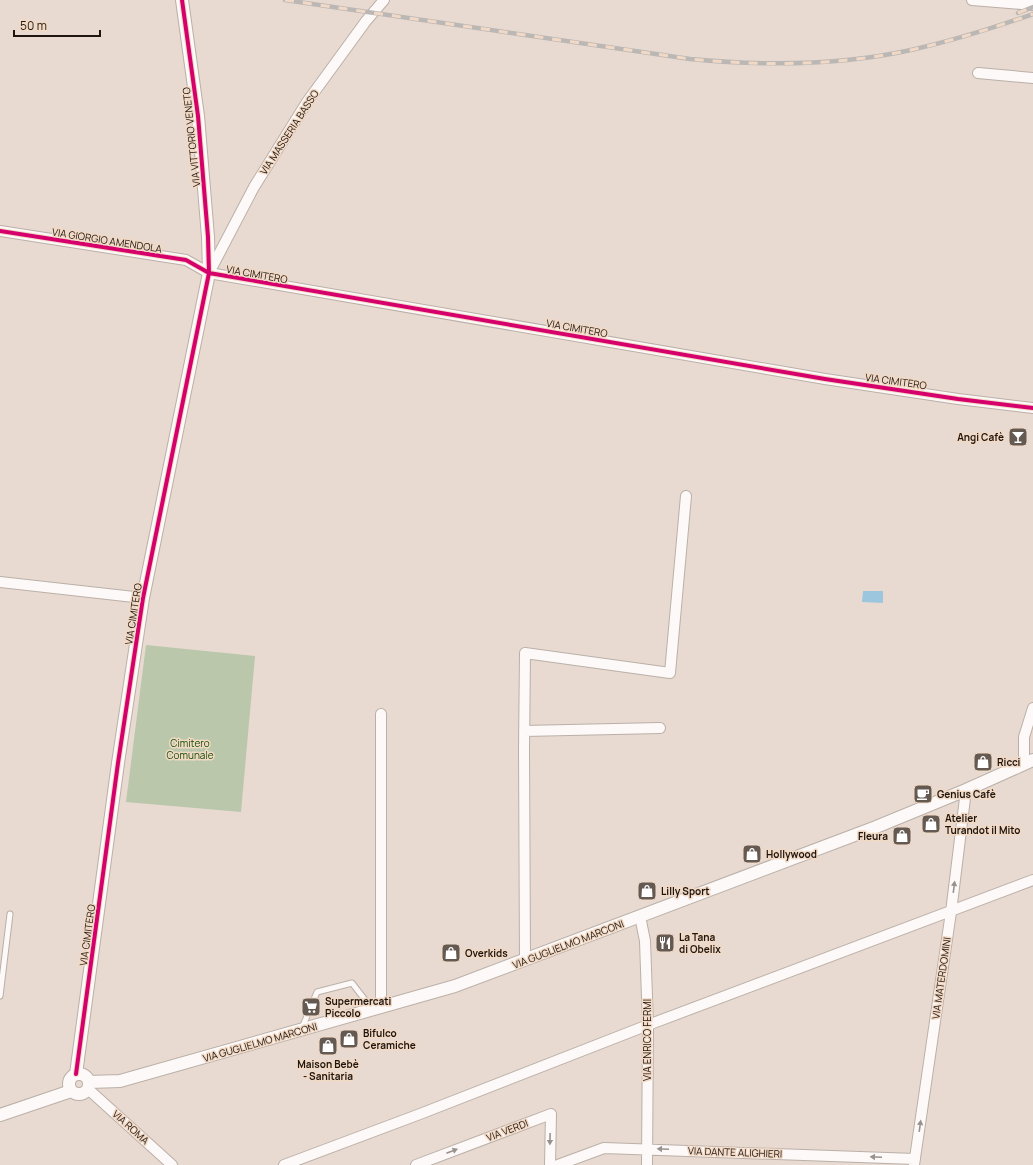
<svg xmlns="http://www.w3.org/2000/svg" width="1033" height="1165" font-family="Manrope,sans-serif">
<style>
.green{fill:#bac7ab}
.water{fill:#9bc6dd}
.lines{fill:none;stroke-linecap:round;stroke-linejoin:round}
.service-casing{stroke:#bbb0a8;stroke-width:7}
.minor-casing{stroke:#bbb0a8;stroke-width:12}
.tertiary-casing{stroke:#bbb0a8;stroke-width:14}
.service{stroke:#fcf9f8;stroke-width:5}
.minor{stroke:#fcf9f8;stroke-width:10}
.tertiary{stroke:#fcf9f8;stroke-width:12}
.rail-casing{stroke:#bbb7b5;stroke-width:4.5}
.rail{stroke:#f2d9c5;stroke-width:3;stroke-dasharray:9;stroke-linecap:butt}
.cycleway-casing{stroke:#f2d9c5;stroke-width:6}
.cycleway{stroke:#d6006c;stroke-width:4}
.oneway{fill:#98928f}
.labels{text-anchor:middle;stroke-width:3;stroke-linejoin:round;paint-order:stroke}
.street-label{font-size:10px;fill:#1e150e;stroke:#f2d9c5}
.poi-label{font-size:10px;font-weight:bold;fill:#1e150e;stroke:#f2d9c5;text-anchor:start}
.park-label{font-size:10px;fill:#144e03;stroke:#f2d9c5}
</style>
<rect width="100%" height="100%" fill="#e8dad0"/>
<path class="green" d="M146 645 255 656 241 812 126 802Z"/>
<path class="water" d="M863 591H883V603L862 602Z"/>
<g class="lines">
<g class="service-casing">
<path id="service" d="M0 996 10 914
M302 1028 317 992 352 983 372 1009"/>
</g>
<g class="minor-casing">
<path id="minor" d="M972 0 1033 5
M978 73 1033 78
M0 231 186 260 209 273 825 379 958 399 1033 408
M209 273 254 187 307 102 366 21 384 0
M0 582 143 598
M524 731 660 728
M1024 764V737L1033 708
M640 916 645 941 648 1025 647 1165
M525 960 524 749 525 653 670 673 686 496
M381 1008V714
M88 1089 172 1165
M284 1165 420 1114 648 1025 1033 880
M416 1165 551 1114 550 1165
M558 1165 604 1148 915 1159
M914 1165 951 912 966 790"/>
</g>
<g class="tertiary-casing">
<path id="tertiary" d="M69 1084a10 10 0 1 1 20 0a10 10 0 1 1-20 0Z
M76 1074 118 763 143 598 209 273 208 237 198 116 182 0
M89 1082 120 1081 455 986 876 827 966 790 1033 760
M0 1115 71 1091"/>
</g>
<use href="#service" class="service"/>
<use href="#minor" class="minor"/>
<use href="#tertiary" class="tertiary"/>
<g class="rail-casing">
<path id="rail" d="M285 0 690 59C764 66 838 66 911 50 952 41 993 28 1033 14
M1018 13 1033 7"/>
</g>
<use href="#rail" class="rail"/>
<g class="cycleway-casing">
<path id="cycleway" d="M0 231 186 260 209 273 825 379 958 399 1033 408
M76 1074 118 763 143 598 209 273 208 237 198 116 182 0"/>
</g>
<use href="#cycleway" class="cycleway"/>
</g>
<defs><path id="oneway-solid" d="M-6-.8H1V-3.2L6.5 0L1 3.2V.8H-6Z"/></defs>
<g class="oneway">
<use href="#oneway-solid" transform="translate(954 887) rotate(-83)"/>
<use href="#oneway-solid" transform="translate(920 1126) rotate(-82)"/>
<use href="#oneway-solid" transform="translate(550 1139) rotate(91)"/>
<use href="#oneway-solid" transform="translate(663 1149) rotate(-178)"/>
<use href="#oneway-solid" transform="translate(452 1151) rotate(-21)"/>
<use href="#oneway-solid" transform="translate(876 1157) rotate(-178)"/>
</g>
<defs>
<g id="bar-square" transform="scale(1)"><rect x="-9" y="-9" width="18" height="18" rx="4" fill="#655a52" stroke="#f2d9c5"/><path d="M-6-5H6L.8 .8V4.5H3.5V6h-7V4.5H-.8V.8Z" fill="#fff"/></g>
<g id="shop-square" transform="scale(1)"><rect x="-9" y="-9" width="18" height="18" rx="4" fill="#655a52" stroke="#f2d9c5"/><path d="M-5-2.5h2.3a2.7 3.5 0 0 1 5.4 0H5L5.5 6h-11ZM-1.5-2.5h3a1.5 2.3 0 0 0-3 0Z" fill="#fff"/></g>
<g id="cafe-square" transform="scale(1)"><rect x="-9" y="-9" width="18" height="18" rx="4" fill="#655a52" stroke="#f2d9c5"/><path d="M-5.5-4.5H6V0H3Q3 3.5 0 3.5H-2.5Q-5.5 3.5-5.5 0ZM3-3.2v2h1.7v-2ZM-6 4.5H4V6H-6Z" fill="#fff"/></g>
<g id="restaurant-square" transform="scale(1)"><rect x="-9" y="-9" width="18" height="18" rx="4" fill="#655a52" stroke="#f2d9c5"/><path d="M-5-6h1v4h1v-4h1v4h1v-4h1v5L-1.5 .5V6h-2V.5L-5-1ZM5-6V6H3V1.5H1.5Q1.5-4 5-6Z" fill="#fff"/></g>
<g id="supermarket-square" transform="scale(1)"><rect x="-9" y="-9" width="18" height="18" rx="4" fill="#655a52" stroke="#f2d9c5"/><path d="M-6-5.5h2.5l.6 2H6L4.5 2H-2.5L-4.4-4H-6ZM-1.5 3.2a1.3 1.3 0 1 0 .1 0ZM3 3.2a1.3 1.3 0 1 0 .1 0Z" fill="#fff"/></g>
</defs>
<g fill-rule="evenodd">
<use href="#bar-square" x="1018" y="437"/>
<use href="#shop-square" x="983" y="762"/>
<use href="#cafe-square" x="923" y="794"/>
<use href="#shop-square" x="931" y="824"/>
<use href="#shop-square" x="902" y="836"/>
<use href="#shop-square" x="752" y="854"/>
<use href="#shop-square" x="647" y="891"/>
<use href="#restaurant-square" x="665" y="943"/>
<use href="#shop-square" x="451" y="953"/>
<use href="#supermarket-square" x="311" y="1007"/>
<use href="#shop-square" x="349" y="1039"/>
<use href="#shop-square" x="328" y="1046"/>
</g>
<g class="labels">
<g class="street-label">
<text transform="translate(289 132) rotate(-57)" y="4">VIA MASSERIA BASSO</text>
<text transform="translate(191 137) rotate(-96)" y="4">VIA VITTORIO VENETO</text>
<text transform="translate(107 240) rotate(9)" y="4">VIA GIORGIO AMENDOLA</text>
<text transform="translate(257 274) rotate(10)" y="4">VIA CIMITERO</text>
<text transform="translate(577 328) rotate(10)" y="4">VIA CIMITERO</text>
<text transform="translate(896 381) rotate(8)" y="4">VIA CIMITERO</text>
<text transform="translate(133 614) rotate(-81)" y="4">VIA CIMITERO</text>
<text transform="translate(87 935) rotate(-82)" y="4">VIA CIMITERO</text>
<text transform="translate(568 944) rotate(-21)" y="4">VIA GUGLIELMO MARCONI</text>
<text transform="translate(941 978) rotate(-82)" y="4">VIA MATERDOMINI</text>
<text transform="translate(647 1040) rotate(-90)" y="4">VIA ENRICO FERMI</text>
<text transform="translate(260 1042) rotate(-16)" y="4">VIA GUGLIELMO MARCONI</text>
<text transform="translate(131 1127) rotate(42)" y="4">VIA ROMA</text>
<text transform="translate(507 1130) rotate(-21)" y="4">VIA VERDI</text>
<text transform="translate(735 1152) rotate(2)" y="4">VIA DANTE ALIGHIERI</text>
</g>
<g class="poi-label">
<text x="1004" y="441" text-anchor="end">Angi Cafè</text>
<text x="997" y="766">Ricci</text>
<text x="937" y="798">Genius Cafè</text>
<text x="945" y="822">Atelier<tspan x="945" dy="12">Turandot il Mito</tspan></text>
<text x="888" y="840" text-anchor="end">Fleura</text>
<text x="766" y="858">Hollywood</text>
<text x="661" y="895">Lilly Sport</text>
<text x="679" y="941">La Tana<tspan x="679" dy="12">di Obelix</tspan></text>
<text x="465" y="957">Overkids</text>
<text x="325" y="1005">Supermercati<tspan x="325" dy="12">Piccolo</tspan></text>
<text x="363" y="1037">Bifulco<tspan x="363" dy="12">Ceramiche</tspan></text>
<text x="328" y="1068" text-anchor="middle">Maison Bebè<tspan x="328" dy="12">- Sanitaria</tspan></text>
</g>
<g class="park-label">
<text x="190" y="747">Cimitero<tspan x="190" dy="12">Comunale</tspan></text>
</g>
</g>
<path d="M14 30v6h86v-6" fill="none" stroke="#1e150e" stroke-width="2"/>
<text x="20" y="30" font-size="12" fill="#1e150e" stroke="#f2d9c5" stroke-width="3" paint-order="stroke">50 m</text>
</svg>
